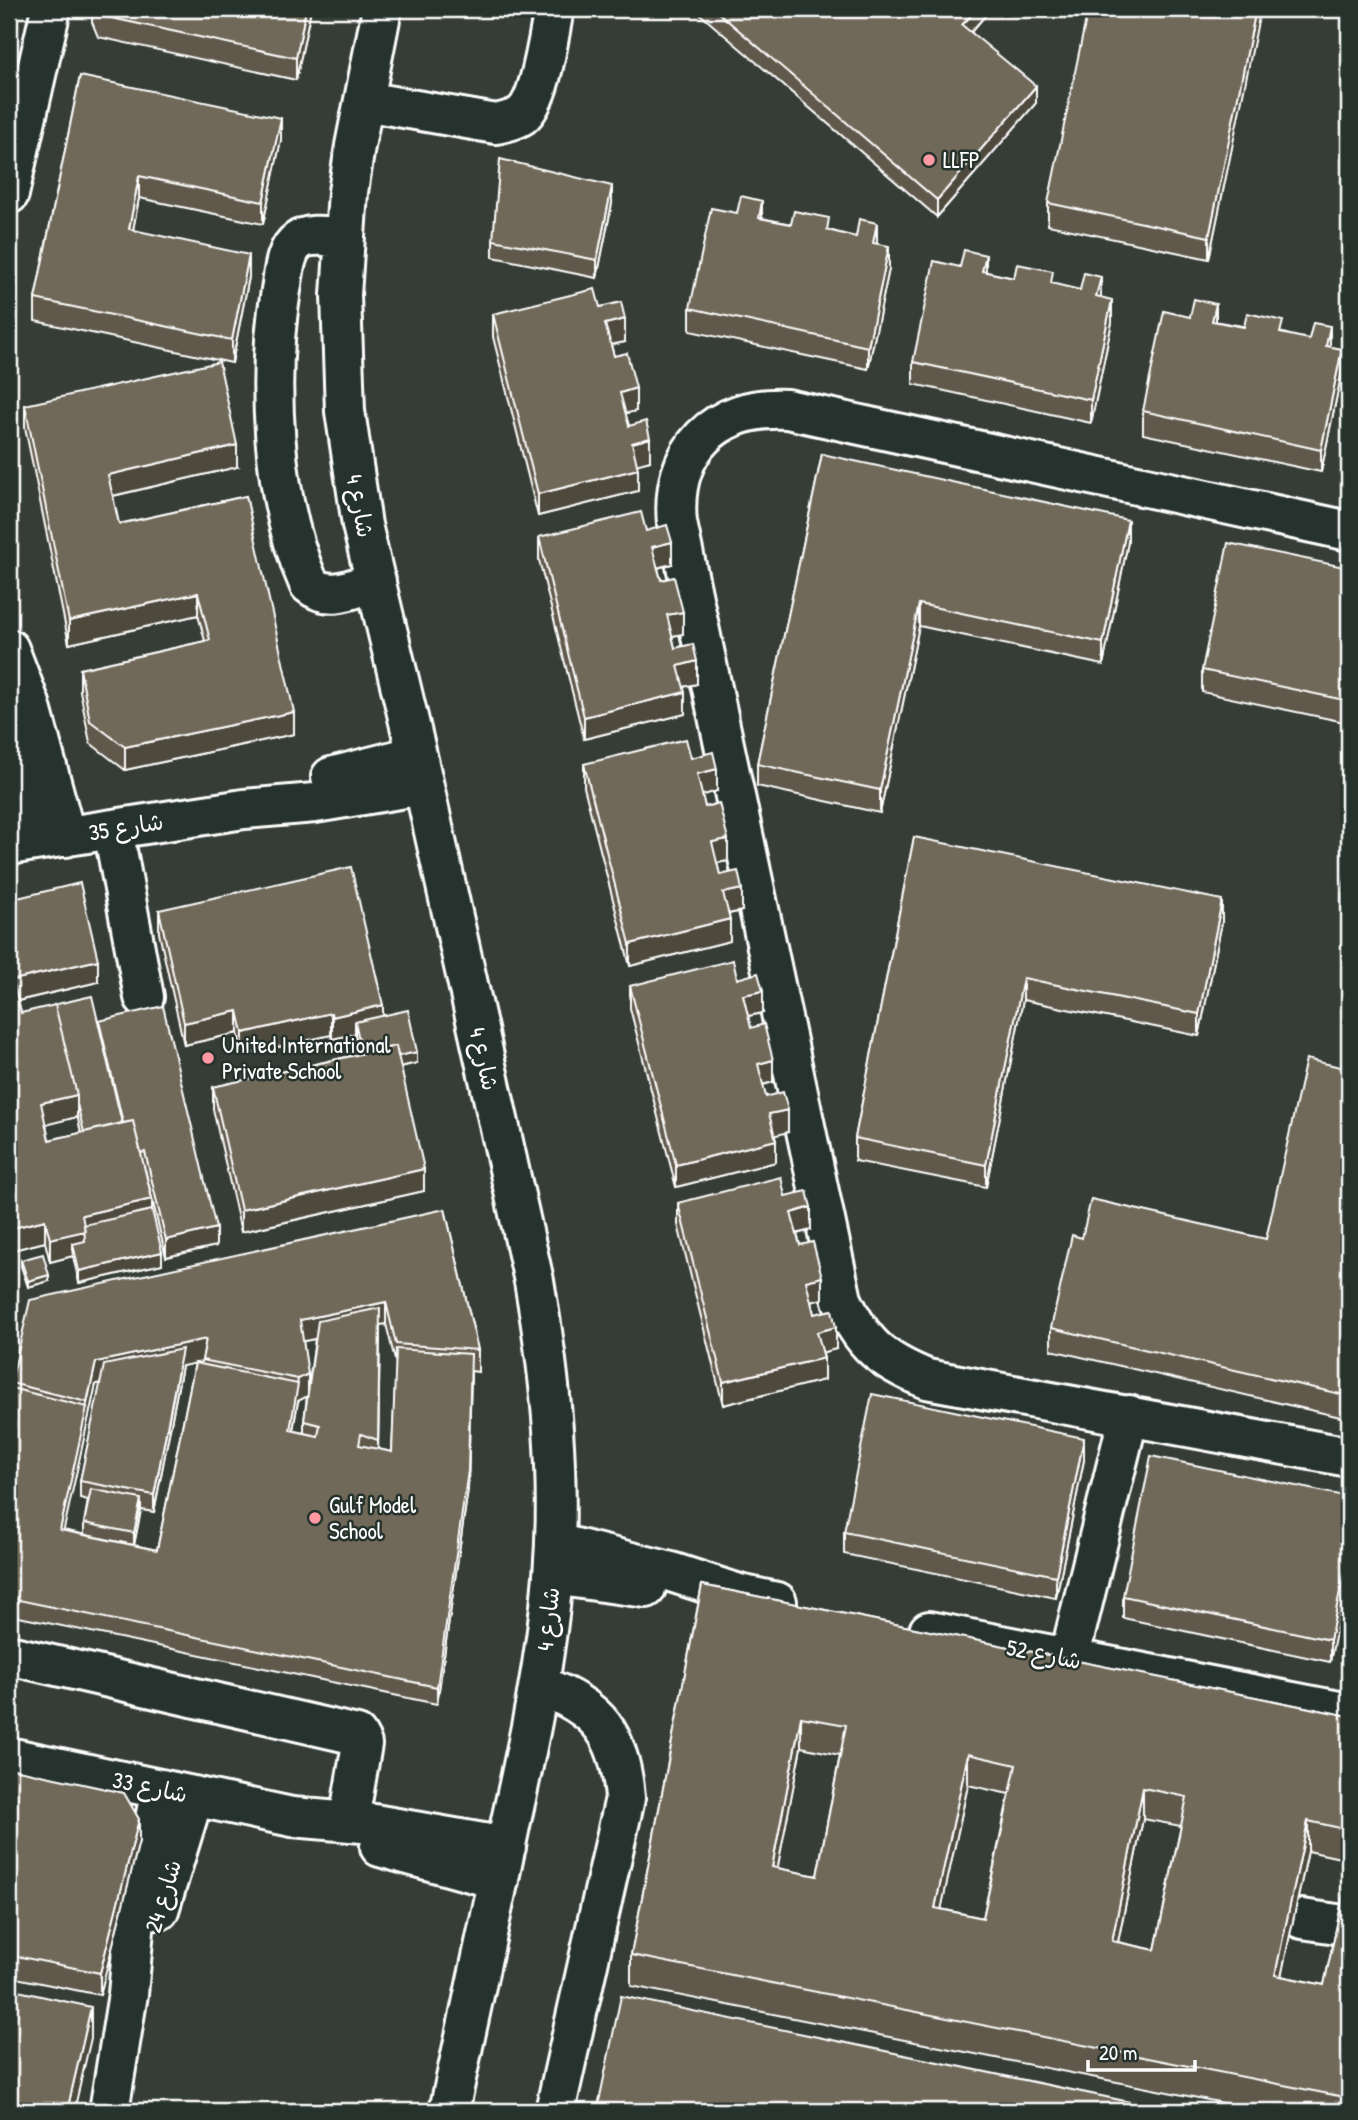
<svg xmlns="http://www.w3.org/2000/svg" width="1358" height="2120" font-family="'Patrick Hand','Playpen Sans Arabic',sans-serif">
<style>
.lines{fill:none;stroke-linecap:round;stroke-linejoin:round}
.minor-casing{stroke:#fff;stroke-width:44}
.minor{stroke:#26332d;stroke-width:38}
.wall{fill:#60594c;stroke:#fff;stroke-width:2;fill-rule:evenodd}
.shaded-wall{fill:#4e483e;stroke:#fff;stroke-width:2}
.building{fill:#706758;stroke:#fff;stroke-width:2;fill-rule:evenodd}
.poi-dot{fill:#ff9aa2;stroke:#26332d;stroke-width:2.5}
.labels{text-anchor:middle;stroke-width:5;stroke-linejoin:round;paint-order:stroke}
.poi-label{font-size:23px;fill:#fff;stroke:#26332d;text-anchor:start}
.street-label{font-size:23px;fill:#fff;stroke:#26332d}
</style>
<rect width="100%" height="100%" fill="#353d36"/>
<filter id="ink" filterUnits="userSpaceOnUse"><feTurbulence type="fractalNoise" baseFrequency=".0143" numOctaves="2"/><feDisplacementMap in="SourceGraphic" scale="14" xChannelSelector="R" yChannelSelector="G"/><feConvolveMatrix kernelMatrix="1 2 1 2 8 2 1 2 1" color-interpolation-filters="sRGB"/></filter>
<g filter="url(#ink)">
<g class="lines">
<g class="minor-casing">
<path id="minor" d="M382 9 355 146 348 192 341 295 345 411 362 525 417 755 534 1281C551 1379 561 1477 553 1576 546 1660 529 1740 511 1821 491 1918 470 2015 449 2111
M364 101 496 124C505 122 515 120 522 115 541 100 549 33 554 9
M9 194 51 9
M344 237C330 237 310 232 298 241 284 251 284 275 281 290 266 380 272 500 309 584 330 602 353 588 376 581
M1349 531 787 409C715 405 670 451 677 523L842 1300C863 1344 880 1360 927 1379L1349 1457
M9 649 30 704 66 837
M14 730 34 841
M331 777 417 755
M113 829 144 997
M9 845 244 809 315 803 423 785
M555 1543 671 1572 739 1594 777 1602
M553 1575 646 1588
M929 1631 1349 1713
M9 1655 357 1735 362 1744 349 1820
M1069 1659 1129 1415
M540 1686C599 1707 620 1735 625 1798L555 2111
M9 1757 292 1817 374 1824 506 1847
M380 1847 499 1880
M159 1910 194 1796
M1302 1919 1344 1925
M109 2111 128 1994 135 1919 161 1789"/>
</g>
<use href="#minor" class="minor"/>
</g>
<path class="wall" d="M92 9H311L296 80 98 37 92 22Z
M694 9H991L971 32 1036 103 937 217Z
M1260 9 1209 259 1048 225V203Z
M80 76 281 140 263 224 139 198 133 230 249 277 232 363 35 321V299Z
M612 203 597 278 493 257V240Z
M737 213 791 224 829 230 877 244 889 269 868 369 690 331V308Z
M986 272 1014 278 1053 284 1101 297 1112 322 1091 423 913 384V362Z
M600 307 625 342 611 345 614 356 636 411 625 413 629 426 650 461 637 464 638 491 538 516 493 337V314Z
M1190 317 1283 333 1330 347 1342 371 1321 472 1143 434V411Z
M25 405 237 467 113 496 119 524 246 496 294 734 125 770 90 743 80 691V669L205 641 198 615 69 644 25 427Z
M822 454 1128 542 1103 665 919 626 880 813 757 786V764Z
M646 531 672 564 658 568 661 580 683 634 672 636 675 648 697 684 683 687 685 714 584 739 539 560V537Z
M1349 568V723L1202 692V670Z
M691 758 717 791 702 795 705 807 728 861 717 863 720 875 742 911 729 914 730 941 630 966 584 787V764Z
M914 837 1222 922 1199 1036 1023 1000 986 1187 855 1161V1138Z
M1349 859V913L1343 912V890Z
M9 900 98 982 18 1001 21 1013 99 1025 216 1246 166 1257 145 1169 162 1264 79 1283 73 1256 50 1262 45 1242 9 1251ZM77 1115 81 1133 49 1140 46 1124 77 1117Z
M159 910 383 1015 417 1063 401 1067 424 1191 241 1232 213 1109V1087L360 1054 355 1034 332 1039 331 1035 243 1055 238 1033 184 1045 159 933Z
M737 979 763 1013 748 1016 751 1028 773 1082 763 1085 766 1097 788 1132 774 1135 776 1162 676 1187 630 1008V986Z
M1349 1069V1419L1051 1350V1328L1082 1238 1266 1239Z
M785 1196 811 1230 797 1234 800 1245 822 1299 811 1302 814 1314 836 1349 823 1352 824 1380 723 1405 678 1225V1203Z
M445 1209 478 1350V1372L471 1371 468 1489 437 1704 9 1615V1399L11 1383ZM386 1324 396 1364 392 1452 378 1449 380 1325ZM315 1339 308 1391 303 1341ZM195 1363 157 1550 63 1530 96 1384 101 1383 80 1481V1498L88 1500 84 1523V1535L134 1545 141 1510 154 1512 182 1366ZM307 1396 304 1421V1433L293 1431 298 1401Z
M21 1260 49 1281 28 1287 21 1266Z
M1084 1460 1056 1598 844 1554V1532Z
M1349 1497 1330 1662 1123 1618V1596Z
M702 1585 1349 1716V1860L1308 1851 1281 1976 1324 1985 1349 1869V2111H1264L631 1986V1955ZM801 1747 840 1755 817 1876 777 1868ZM968 1785 1009 1794 983 1918 941 1909ZM1143 1819 1181 1826 1155 1950 1118 1942Z
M9 1768 139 1841 100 1995 11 1977V1952L9 1951Z"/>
<path class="shaded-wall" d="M306 9H311L296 80V58Z
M977 9H991L962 42V25Z
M1256 9H1260V12L1209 259V237Z
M1036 86V103L937 217V200Z
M281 118V140L263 224V202Z
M139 176V198L129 251V229Z
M612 186V203L597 278V260Z
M762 201V224L759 218Z
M877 223V246L873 243Z
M889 246V269L868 369V347Z
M249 255V277L232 363V340Z
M986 255V277L982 271Z
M1101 277V299L1096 296Z
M1112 300V322L1091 423V400Z
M1216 304V326L1212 321Z
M625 319V342L605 346V324Z
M1330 326V348L1326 346Z
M1342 349V371L1321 472V450Z
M636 388V411L620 415V393Z
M650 438V461L632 466V443Z
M237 445V467L108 497V475Z
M638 469V491L538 516V494Z
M1128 520V542L1103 665V643Z
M672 542V564L652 569V547Z
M198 593V615L69 644V621Z
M919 604V626L880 813V790Z
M683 612V634L667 637V615Z
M697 661V684L678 688V666Z
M685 692V714L584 739V717Z
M294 712V734L125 770V747Z
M717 769V791L697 797V774Z
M728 839V861L712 864V842Z
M742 889V911L723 915V893Z
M1222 900V922L1199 1036V1014Z
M730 919V941L630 966V944Z
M98 960V982L13 1002V980Z
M1023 978V1000L986 1187V1165Z
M763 991V1013L743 1017V995Z
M383 1005V1028L355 1022V1034L332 1039V1017Z
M238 1011V1033L184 1045V1023Z
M331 1013V1035L243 1055V1033Z
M417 1052V1063L364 1075V1063Z
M773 1060V1082L758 1086V1064Z
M77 1095V1117L41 1126V1103Z
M788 1110V1132L769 1137V1114Z
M776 1140V1162L676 1187V1165Z
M424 1169V1191L241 1232V1210Z
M152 1199V1221L85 1253 73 1244V1256L50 1262V1239L82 1215Z
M811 1207V1230L791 1235V1213Z
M45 1220V1242L9 1251V1229Z
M216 1228V1246L166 1257V1240Z
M162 1252V1264L79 1283V1271Z
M49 1275V1281L28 1287V1281Z
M822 1277V1299L806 1303V1281Z
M386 1302V1324L380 1325 378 1457 380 1325 300 1342V1320Z
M836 1327V1349L817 1354V1332Z
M206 1339 202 1362 182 1366 154 1512V1495L179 1367 96 1384 60 1547V1530L96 1362Z
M824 1358V1380L723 1405V1382Z
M471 1371 468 1489 437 1704V1687Z
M308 1374V1396L298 1401 290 1447V1430L298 1379Z
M1084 1438V1460L1056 1598V1576Z
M141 1499V1510L134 1545V1533Z
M1349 1547V1569L1330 1662V1640Z
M801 1717V1747L772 1897V1867Z
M968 1754V1785L935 1938V1908Z
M1143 1788V1819L1112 1971V1941Z
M139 1819V1841L100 1995V1973Z
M1308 1821V1851L1275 2005V1975Z
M91 2007V2038L74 2111H67Z"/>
<path class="building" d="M95 9H306L296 58 98 15Z
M714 9H977L962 25 1036 86 937 200Z
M1088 9H1256L1209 237 1048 203Z
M80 76 281 118 263 202 139 176 129 229 249 255 232 340 35 299Z
M500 159 612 186 597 260 493 240Z
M741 196 762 201 759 218 791 224 794 211 829 218 827 230 856 237 859 219 877 223 873 243 889 246 868 347 690 308 711 208 737 213Z
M964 250 986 255 982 271 1014 278 1017 264 1053 271 1051 283 1080 290 1084 273 1101 277 1096 296 1112 300 1091 400 913 362 934 261 960 267Z
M595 289 600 307 621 302 625 319 605 324 614 356 627 353 636 388 620 393 629 426 646 421 650 438 632 443 638 469 538 494 493 314Z
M1194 299 1216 304 1212 321 1244 327 1247 313 1283 321 1280 333 1309 339 1313 323 1330 326 1326 346 1342 349 1321 450 1143 411 1164 311 1190 317Z
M219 362 237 445 108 475 119 524 246 496 294 712 125 747 90 721 80 669 210 640 198 593 69 621 25 405Z
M822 454 1128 520 1103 643 919 604 880 790 757 764Z
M641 512 646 531 667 525 672 542 652 547 661 580 674 577 683 612 667 615 675 648 693 644 697 661 678 666 685 692 584 717 539 537Z
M1228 543 1349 568V701L1202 670Z
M686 739 691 758 713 752 717 769 697 774 705 807 719 803 728 839 712 842 720 875 738 871 742 889 723 893 730 919 630 944 584 764Z
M914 837 1222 900 1199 1014 1023 978 986 1165 855 1138Z
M1349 859V891L1343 890Z
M351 867 383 1005 332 1017 331 1013 243 1033 238 1011 184 1023 159 910Z
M80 883 98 960 13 980 21 1013 55 1005 77 1095 41 1103 49 1140 133 1121 152 1199 82 1215 85 1231 50 1239 45 1220 9 1229V1146H11L9 1137V900Z
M733 960 737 979 758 973 763 991 743 995 751 1028 764 1024 773 1060 758 1064 766 1097 783 1092 788 1110 769 1114 776 1140 676 1165 630 986Z
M92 996 122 1123 84 1132 77 1104V1095L55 1005H53Z
M163 1006 216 1228 166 1240 145 1152 141 1153 133 1121 123 1123 99 1021Z
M408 1010 417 1052 398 1056 396 1046 362 1053 355 1022Z
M396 1046 424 1169 241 1210 213 1087Z
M1306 1059 1349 1069V1396L1051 1328 1072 1235 1082 1238 1091 1199 1266 1239Z
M781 1177 785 1196 807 1191 811 1207 791 1213 800 1245 813 1242 822 1277 806 1281 814 1314 832 1310 836 1327 817 1332 824 1358 723 1382 678 1203Z
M445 1209 478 1350 396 1344 386 1302 300 1320 308 1374 298 1379 202 1360 206 1339 96 1362 87 1402 11 1383 30 1300Z
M152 1210 162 1252 79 1271 73 1244 85 1241 84 1225Z
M43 1254 49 1275 28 1281 21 1260Z
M380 1308 378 1440 361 1434 359 1445 392 1452 396 1349 471 1354 468 1471 437 1687 9 1598V1399L11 1388 87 1407 60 1530 157 1550 195 1363 298 1384 290 1430 318 1436 320 1425 304 1421 318 1321Z
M182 1349 154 1495 80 1481 104 1365Z
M872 1394 1084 1438 1056 1576 844 1532Z
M1151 1456 1349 1497V1547L1330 1640 1123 1596Z
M91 1489 141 1499 134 1533 84 1523Z
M702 1585 1349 1716V1830L1308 1821 1275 1975 1324 1985 1349 1869V2098L631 1955ZM801 1717 846 1725 817 1876 772 1867ZM968 1754 1016 1765 983 1918 935 1908ZM1143 1788 1187 1797 1155 1950 1112 1941Z
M9 1768 124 1793 139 1819 100 1973 11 1955 15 1930 9 1929Z
M9 1989 91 2007 67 2111H9Z
M621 1996 1173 2111H597Z"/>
</g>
<g class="poi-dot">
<circle cx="929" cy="160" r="7"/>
<circle cx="208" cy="1058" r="7"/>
<circle cx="315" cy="1518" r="7"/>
</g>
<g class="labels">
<g class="poi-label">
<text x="943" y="168">LLFP</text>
<text x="222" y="1053">United International<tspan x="222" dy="26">Private School</tspan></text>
<text x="329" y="1513">Gulf Model<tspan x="329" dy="26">School</tspan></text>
</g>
<g class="street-label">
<text transform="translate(360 506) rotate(79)" y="8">شارع 4</text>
<text transform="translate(126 827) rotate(-9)" y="8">شارع 35</text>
<text transform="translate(484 1059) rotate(77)" y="8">شارع 4</text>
<text transform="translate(548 1619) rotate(-84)" y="8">شارع 4</text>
<text transform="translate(1044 1654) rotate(11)" y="8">شارع 52</text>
<text transform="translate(150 1787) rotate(12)" y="8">شارع 33</text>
<text transform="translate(163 1896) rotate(-73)" y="8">شارع 24</text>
</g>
</g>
<rect width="1358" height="2120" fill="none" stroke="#26332d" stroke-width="35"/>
<rect x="18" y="18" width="1323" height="2085" fill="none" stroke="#fff" stroke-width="2.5" filter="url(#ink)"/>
<path d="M1088 2060v10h107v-10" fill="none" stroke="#ffffff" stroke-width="3.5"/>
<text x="1099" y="2060" font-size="21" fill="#ffffff" stroke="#26332d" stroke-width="5" paint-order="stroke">20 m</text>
</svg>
